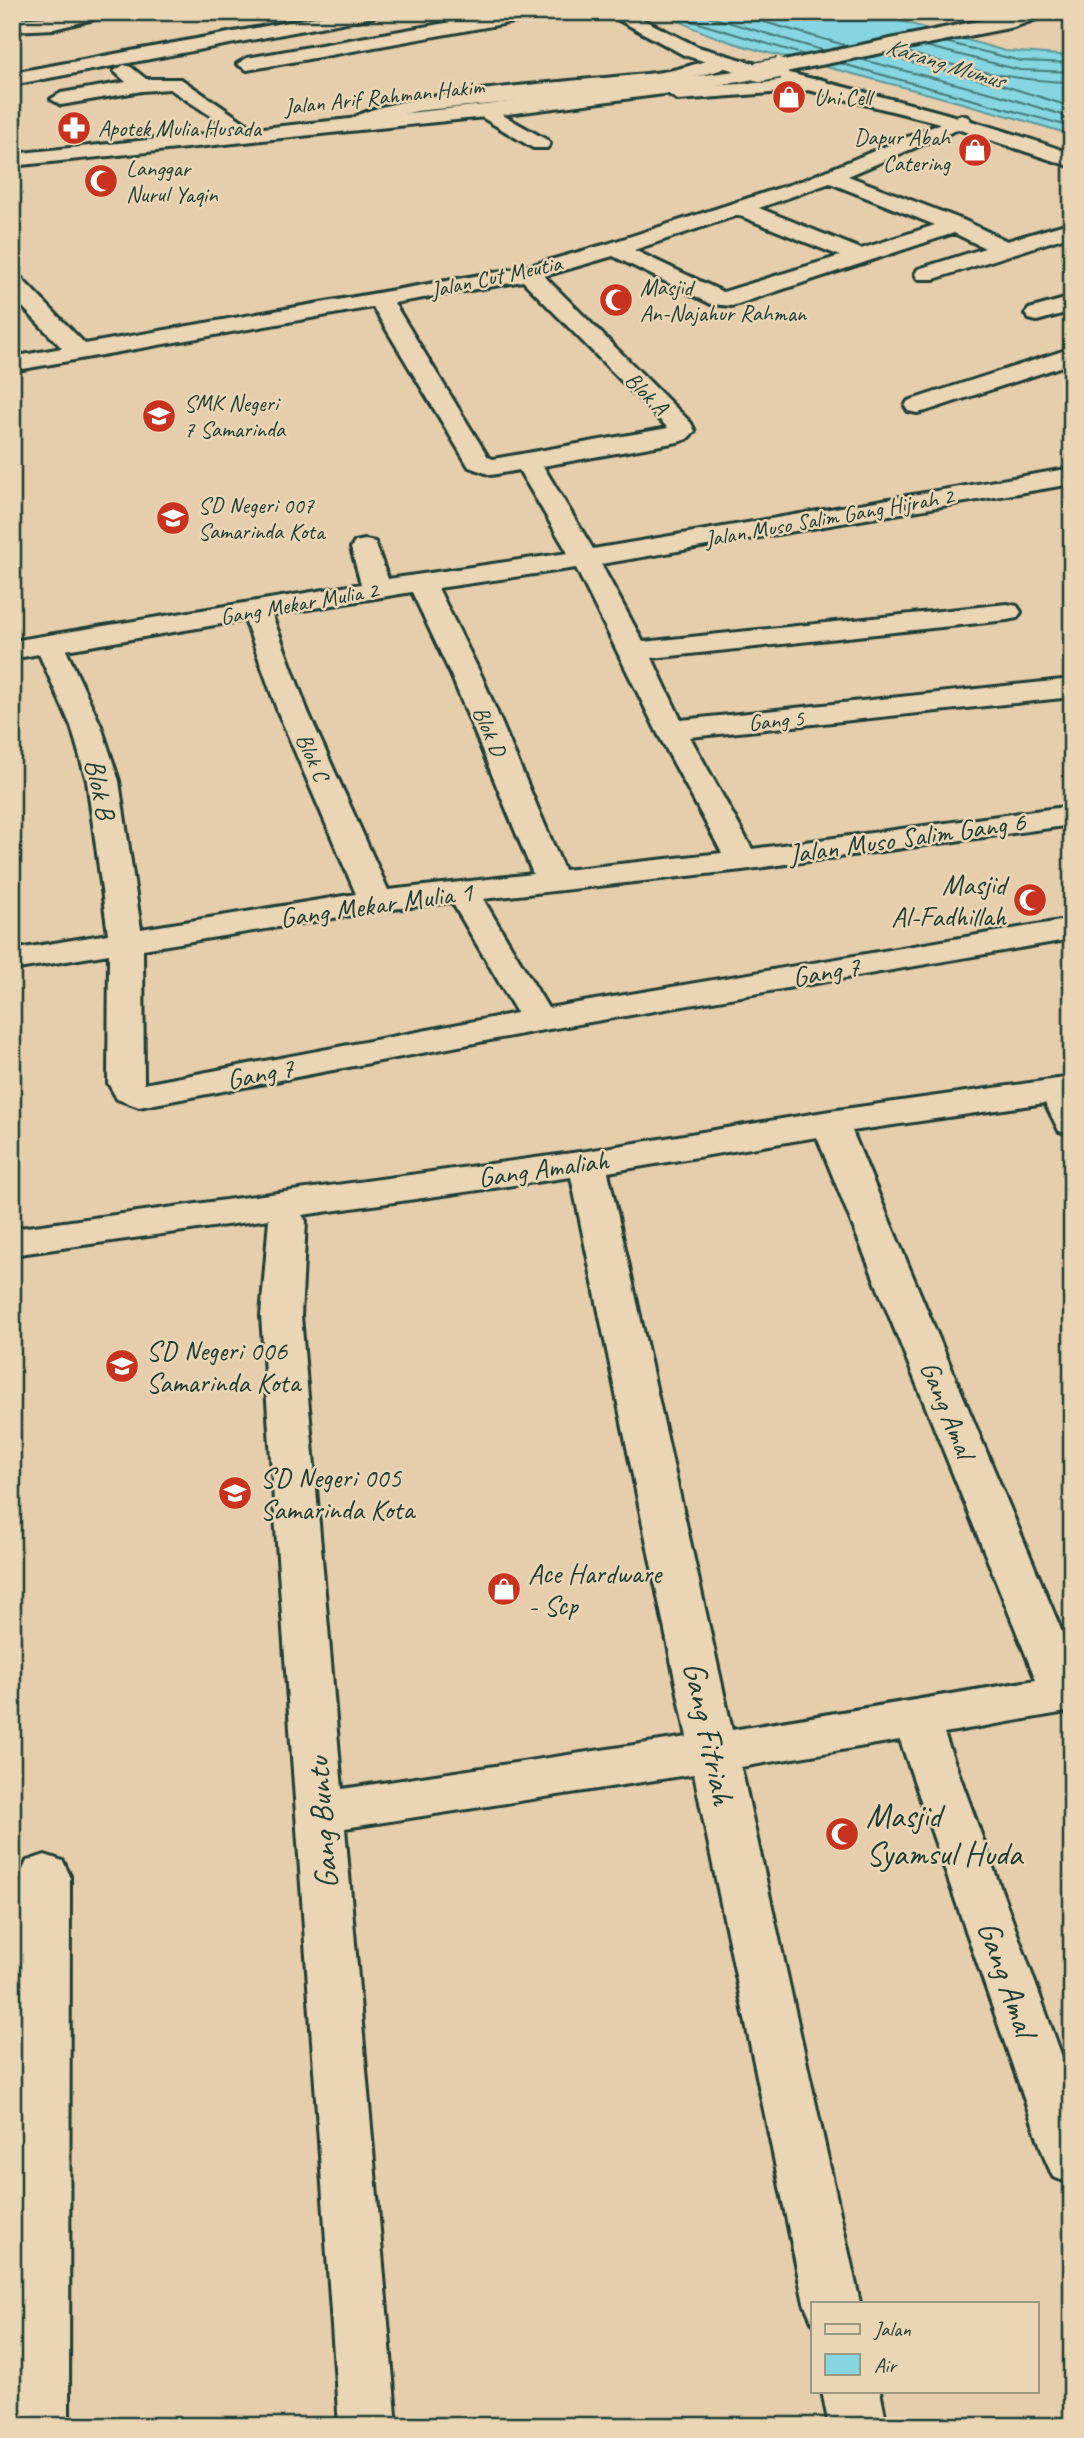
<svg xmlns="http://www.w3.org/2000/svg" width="1084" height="2438" font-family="Caveat,sans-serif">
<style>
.water{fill:#86d6e1;stroke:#5d999c;stroke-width:2}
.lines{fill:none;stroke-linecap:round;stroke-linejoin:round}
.shore{stroke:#487a79;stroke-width:2}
.minor-casing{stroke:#1f3d34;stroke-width:6}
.tertiary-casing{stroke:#1f3d34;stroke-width:6}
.minor{fill:#ead5b4;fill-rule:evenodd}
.tertiary{fill:#ead5b4;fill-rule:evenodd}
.tertiary-bridge-casing{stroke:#1f3d34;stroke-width:23;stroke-linecap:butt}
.tertiary-bridge{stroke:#ead5b4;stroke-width:20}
.labels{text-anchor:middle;stroke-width:5;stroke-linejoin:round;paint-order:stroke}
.far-street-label{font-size:23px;fill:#1f3d34;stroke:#ead5b4}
.far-poi-label{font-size:23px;fill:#1f3d34;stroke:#ead5b4;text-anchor:start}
.far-water-label{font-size:24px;font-style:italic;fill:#294c45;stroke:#ead5b4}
.street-label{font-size:28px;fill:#1f3d34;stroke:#ead5b4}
.poi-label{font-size:28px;fill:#1f3d34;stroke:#ead5b4;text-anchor:start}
.near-street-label{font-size:33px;fill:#1f3d34;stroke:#ead5b4}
.near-poi-label{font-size:33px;fill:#1f3d34;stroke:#ead5b4;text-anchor:start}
</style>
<rect width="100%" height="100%" fill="#e6cdab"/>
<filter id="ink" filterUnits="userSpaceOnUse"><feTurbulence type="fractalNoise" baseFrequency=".0143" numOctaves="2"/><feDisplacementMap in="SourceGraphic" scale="14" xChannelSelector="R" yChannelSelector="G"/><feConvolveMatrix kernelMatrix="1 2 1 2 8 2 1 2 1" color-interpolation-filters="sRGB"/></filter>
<g filter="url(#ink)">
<path class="water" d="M663 12H869L1005 51 1072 56V135C993 110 914 90 834 69 778 55 713 43 663 12Z"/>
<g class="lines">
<path class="shore" d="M676 12 688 20 805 55
M694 12 825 51
M729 12 848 46
M945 42 1021 61 1072 63
M925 46 1020 70 1072 72
M903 51C959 68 1014 81 1072 82
M883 55 1002 85 1072 107
M859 59 999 95 1072 118
M839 63 1072 127"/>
<g class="minor-casing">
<path id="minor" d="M76 12H109L106 16 54 29 12 31V19L54 17Z
M342 12H382L373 17 12 85V73Z
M508 12H550L541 17 247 70 237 64 247 58Z
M1055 12H1072V21Z
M724 56 734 62C715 87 463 106 417 111L384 118 363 128H349L346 124C369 91 610 80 662 72 683 69 703 61 724 56Z
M124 65 131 67 146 79H181L263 135 260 139H246L170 89 142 91 61 105 51 99 61 93 126 82 114 71Z
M819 79 826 81 829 85 826 89 678 100 668 94 678 88Z
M485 105 547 140 550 144 547 148H533L478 115 475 111 478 107Z
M961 115 968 117 971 121 968 125 848 176 963 220 1007 241 1072 222V235L934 279H918L915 274 918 269 985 248 954 233 732 306 711 304 613 256 544 276 691 423 695 431 687 439 678 442 543 466 593 549 1072 468V484L601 564 643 642 1007 604 1017 606 1021 612 1017 618 1007 620 652 658 681 720 1072 679V697L690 737 752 849 1072 806V825L742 870 483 899 548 1008 1072 919V939L538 1031 139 1107 117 1099 108 1083 109 954 12 970V950L108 934 87 781 71 726 39 654 12 659V641L361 584 351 548 355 542 365 540 375 542 388 579 568 553 519 470 491 475 469 467 373 307 12 371V357L62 348 12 296V275L20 277 85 344 526 267 607 244 804 180ZM830 183 935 225 861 249 759 208ZM738 215 840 256 723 292 634 250ZM523 281 668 428 493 459 488 457 394 303ZM576 568 656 730 722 853 564 870 482 677 438 588ZM412 592 452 677 533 874 388 890 308 712 272 615ZM245 620 278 712 356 894 141 929 119 781 101 726 66 650ZM452 902 517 1013 144 1084 143 949 376 911Z
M1072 297V311L1037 321 1029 319 1025 314 1029 309Z
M1072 348V363L926 411 917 413 908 411 905 406 908 401Z
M1072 1077V1135L1059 1131 1045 1103 852 1131 1072 1656V1711L944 1733 1072 2084V2184L1053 2177 1045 2159 900 1740 741 1767 860 2303H813V2323L804 2303 694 1774 345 1828 397 2426H339L261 1316 269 1219 12 1255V1229L587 1151 830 1111ZM817 1137 1036 1680 732 1730 608 1172ZM571 1177 687 1737 342 1789 301 1316 306 1221 302 1215Z
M45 1855 63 1861 70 1876 69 2426H12L20 1876 27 1861Z
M822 2391H880L887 2426H829Z"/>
</g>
<g class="tertiary-casing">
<path id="tertiary" d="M604 12H628L698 47 770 68 772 64 779 62 1021 12H1048L1045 16 1014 27 785 72C882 97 978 119 1072 154V167L936 122 760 78 695 90 485 117 12 166V154L485 105 735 71 684 55Z"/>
</g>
<use href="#minor" class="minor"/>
<use href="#tertiary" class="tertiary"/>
<g class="tertiary-bridge-casing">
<path id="tertiary-bridge" d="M760 72 779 68"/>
</g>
<use href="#tertiary-bridge" class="tertiary-bridge"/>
</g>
</g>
<defs>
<g id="shop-disc" transform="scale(1.75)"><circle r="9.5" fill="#c8321e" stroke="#ead5b4"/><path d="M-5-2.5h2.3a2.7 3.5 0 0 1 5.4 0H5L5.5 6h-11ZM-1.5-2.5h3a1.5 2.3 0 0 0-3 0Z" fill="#fff"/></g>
<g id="pharmacy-disc" transform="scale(1.75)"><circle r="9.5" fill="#c8321e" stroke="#ead5b4"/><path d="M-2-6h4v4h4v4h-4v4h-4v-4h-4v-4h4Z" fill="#fff"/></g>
<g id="mosque-disc" transform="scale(1.75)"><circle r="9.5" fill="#c8321e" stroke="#ead5b4"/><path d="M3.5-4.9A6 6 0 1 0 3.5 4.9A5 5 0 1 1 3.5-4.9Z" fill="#fff"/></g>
<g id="school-disc" transform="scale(1.75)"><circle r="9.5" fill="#c8321e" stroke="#ead5b4"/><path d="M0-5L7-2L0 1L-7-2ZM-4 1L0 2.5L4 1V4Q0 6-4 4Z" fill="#fff"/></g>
</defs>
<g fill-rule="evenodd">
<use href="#shop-disc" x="789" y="97"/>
<use href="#pharmacy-disc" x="74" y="128"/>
<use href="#shop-disc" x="975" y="150"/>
<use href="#mosque-disc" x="101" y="181"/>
<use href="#mosque-disc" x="616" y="300"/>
<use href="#school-disc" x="159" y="416"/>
<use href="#school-disc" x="173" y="518"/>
<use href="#mosque-disc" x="1030" y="900"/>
<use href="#school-disc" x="122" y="1366"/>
<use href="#school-disc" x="235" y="1493"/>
<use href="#shop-disc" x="504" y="1589"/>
<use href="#mosque-disc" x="842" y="1834"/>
</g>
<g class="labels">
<g class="far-street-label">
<text transform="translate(384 96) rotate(-6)" y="8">Jalan Arif Rahman Hakim</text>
<text transform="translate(496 276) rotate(-12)" y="8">Jalan Cut Meutia</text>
<text transform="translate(647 393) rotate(45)" y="8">Blok A</text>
<text transform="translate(829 517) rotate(-10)" y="8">Jalan Muso Salim Gang Hijrah 2</text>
<text transform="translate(299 603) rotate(-10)" y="8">Gang Mekar Mulia 2</text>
<text transform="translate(776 720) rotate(-6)" y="8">Gang 5</text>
<text transform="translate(490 731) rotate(67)" y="8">Blok D</text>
<text transform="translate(313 757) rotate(66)" y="8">Blok C</text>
</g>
<g class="far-poi-label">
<text x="814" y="105">Uni Cell</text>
<text x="98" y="136">Apotek Mulia Husada</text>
<text x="950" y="145" text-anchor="end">Dapur Abah<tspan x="950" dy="26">Catering</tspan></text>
<text x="126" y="176">Langgar<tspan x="126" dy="26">Nurul Yaqin</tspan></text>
<text x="640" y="295">Masjid<tspan x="640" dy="26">An-Najahur Rahman</tspan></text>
<text x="184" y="411">SMK Negeri<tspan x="184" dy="26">7 Samarinda</tspan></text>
<text x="198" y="513">SD Negeri 007<tspan x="198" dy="26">Samarinda Kota</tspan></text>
</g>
<g class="far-water-label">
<text transform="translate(945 63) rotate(17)" y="8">Karang Mumus</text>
</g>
<g class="street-label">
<text transform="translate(101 789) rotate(78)" y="10">Blok B</text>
<text transform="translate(907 837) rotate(-8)" y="10">Jalan Muso Salim Gang 6</text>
<text transform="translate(376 904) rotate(-8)" y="10">Gang Mekar Mulia 1</text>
<text transform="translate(826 971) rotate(-10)" y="10">Gang 7</text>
<text transform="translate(260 1073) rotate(-11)" y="10">Gang 7</text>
<text transform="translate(543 1168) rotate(-8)" y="10">Gang Amaliah</text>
<text transform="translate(948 1409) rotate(68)" y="10">Gang Amal</text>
</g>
<g class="poi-label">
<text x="1006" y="894" text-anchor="end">Masjid<tspan x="1006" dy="32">Al-Fadhillah</tspan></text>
<text x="146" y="1360">SD Negeri 006<tspan x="146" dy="32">Samarinda Kota</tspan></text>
<text x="260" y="1487">SD Negeri 005<tspan x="260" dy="32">Samarinda Kota</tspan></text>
<text x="528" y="1583">Ace Hardware<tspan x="528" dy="32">- Scp</tspan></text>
</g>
<g class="near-street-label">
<text transform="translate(710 1733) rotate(78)" y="12">Gang Fitriah</text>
<text transform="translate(321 1823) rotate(-94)" y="12">Gang Buntu</text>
<text transform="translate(1008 1978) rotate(71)" y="12">Gang Amal</text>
</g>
<g class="near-poi-label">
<text x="866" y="1827">Masjid<tspan x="866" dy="38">Syamsul Huda</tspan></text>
</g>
</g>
<rect width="1084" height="2438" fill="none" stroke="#ead5b4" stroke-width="42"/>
<rect x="21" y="21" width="1042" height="2396" fill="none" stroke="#1f3d34" stroke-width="2.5" filter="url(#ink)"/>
<rect x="811" y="2302" width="228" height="91" fill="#ead5b4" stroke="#999881" stroke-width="2"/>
<rect x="825" y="2324" width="35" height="10" fill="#ead5b4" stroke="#999881" stroke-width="2"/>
<text x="874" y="2336" font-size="21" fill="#1f3d34">Jalan</text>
<rect x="825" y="2354" width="35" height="21" fill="#86d6e1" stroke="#999881" stroke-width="2"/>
<text x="874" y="2372" font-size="21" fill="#1f3d34">Air</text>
</svg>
